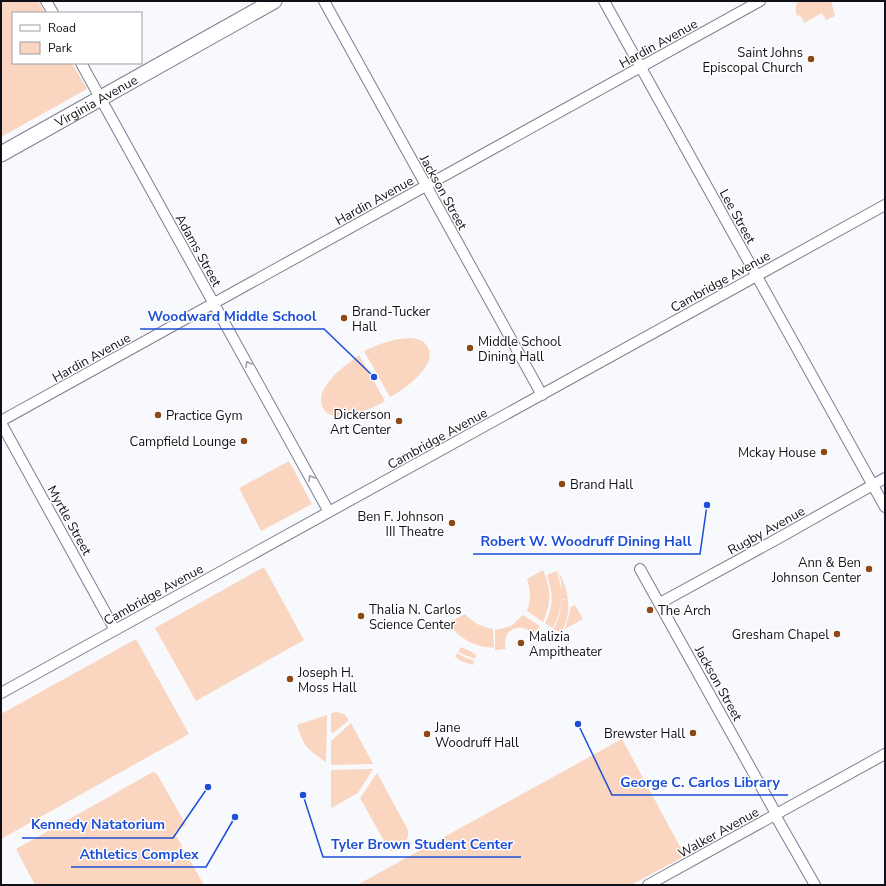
<svg xmlns="http://www.w3.org/2000/svg" width="886" height="886" font-family="'Nunito Sans',sans-serif">
<style>
.green{fill:#fad5c0}
.lines{fill:none;stroke-linecap:round;stroke-linejoin:round}
.minor-casing{stroke:#7c7c91;stroke-width:12}
.secondary-casing{stroke:#7c7c91;stroke-width:17}
.minor{stroke:#fff;stroke-width:10}
.secondary{stroke:#fff;stroke-width:15}
.oneway{stroke:#9f9fa3}
.poi-dot{fill:#8b4917;stroke:#fff;stroke-width:1.5}
.labels{text-anchor:middle;stroke-width:3;stroke-linejoin:round;paint-order:stroke}
.street-label{font-size:13px;fill:#101018;stroke:#fff}
.poi-label{font-size:13px;fill:#101018;stroke:#fff;text-anchor:start}
.leader{fill:none;stroke:#1d4ed8;stroke-width:1.5}
.callout-dot{fill:#1d4ed8;stroke:#fff;stroke-width:1.5}
.callout-label{font-size:14px;text-anchor:middle;font-weight:bold;fill:#1d4ed8;stroke:#fff;stroke-width:3;stroke-linejoin:round;paint-order:stroke}
</style>
<rect width="100%" height="100%" fill="#f8f9fd"/>
<path class="green" d="M1 1H38L45 13H13V63H72L87 89 1 137Z
M798 1H831L835 16 826 20 822 13 804 23 803 19 799 15 797 16C795 10 795 6 798 1Z
M411 338C418 339 423 340 427 346 440 364 404 390 390 397L364 351C382 343 391 339 411 338Z
M359 355 385 401C372 409 330 428 322 406 320 400 321 395 324 389 332 374 346 365 359 355Z
M289 461 312 504 261 531 239 488Z
M264 567 304 640 196 701 155 628Z
M543 570C551 589 552 602 543 622L527 611C531 598 531 592 527 579Z
M557 571 562 592 561 581 558 571C569 591 573 611 561 633L554 629 559 616 562 600H567L562 599 558 616 553 628 545 623C554 605 553 594 547 575Z
M575 605 583 619 565 629 571 607Z
M465 614C475 624 480 626 493 629L494 648C473 646 461 640 448 623Z
M523 615 540 626 533 634C520 620 501 630 506 649L495 650V630L511 626Z
M136 639 189 734 1 839V714Z
M461 647 476 654 475 659 458 652Z
M457 653 464 657 474 661 473 665 461 661 455 657Z
M337 712 344 714 349 720 333 733 331 732V713Z
M327 715 326 762C307 749 304 747 297 725Z
M351 723 373 764 331 765V741Z
M622 739 685 856 631 885H357Z
M373 769 358 793 331 808V770Z
M153 772 157 774 186 825 174 832 204 885H35L16 849Z
M377 773 408 830V836L405 843 392 851 389 850 360 798Z"/>
<g class="lines">
<g class="minor-casing">
<path id="minor" d="M46 1 53 13
M324 1 542 395
M604 1 885 507
M81 63 329 512
M1 421 760 1
M1 423 115 630
M640 569 774 810
M660 603 777 539 885 478
M1 693 885 205
M775 815 815 885
M648 885 885 754"/>
</g>
<g class="secondary-casing">
<g id="secondary">
<path id="s1" d="M1 154 274 1"/>
</g>
</g>
<use href="#minor" class="minor"/>
<use href="#secondary" class="secondary"/>
</g>
<defs><path id="oneway-chevron" d="M-2-3.5L2.5 0L-2 3.5" fill="none" stroke-width="1.6" stroke-linecap="round" stroke-linejoin="round"/></defs>
<g class="oneway">
<use href="#oneway-chevron" transform="translate(248 364) rotate(-119)"/>
<use href="#oneway-chevron" transform="translate(311 478) rotate(-119)"/>
</g>
<g class="poi-dot">
<circle cx="811" cy="59" r="4"/>
<circle cx="344" cy="318" r="4"/>
<circle cx="470" cy="348" r="4"/>
<circle cx="158" cy="415" r="4"/>
<circle cx="399" cy="421" r="4"/>
<circle cx="244" cy="441" r="4"/>
<circle cx="824" cy="452" r="4"/>
<circle cx="562" cy="484" r="4"/>
<circle cx="452" cy="523" r="4"/>
<circle cx="869" cy="569" r="4"/>
<circle cx="650" cy="610" r="4"/>
<circle cx="361" cy="616" r="4"/>
<circle cx="837" cy="634" r="4"/>
<circle cx="521" cy="643" r="4"/>
<circle cx="290" cy="679" r="4"/>
<circle cx="693" cy="733" r="4"/>
<circle cx="427" cy="734" r="4"/>
</g>
<g class="labels">
<g class="street-label">
<text transform="translate(658 43) rotate(-29)" y="5">Hardin Avenue</text>
<text dy="5" stroke="none"><textPath href="#s1" startOffset="109">Virginia Avenue</textPath></text>
<text transform="translate(444 192) rotate(61)" y="5">Jackson Street</text>
<text transform="translate(374 200) rotate(-29)" y="5">Hardin Avenue</text>
<text transform="translate(738 216) rotate(61)" y="5">Lee Street</text>
<text transform="translate(199 250) rotate(61)" y="5">Adams Street</text>
<text transform="translate(720 281) rotate(-29)" y="5">Cambridge Avenue</text>
<text transform="translate(91 357) rotate(-29)" y="5">Hardin Avenue</text>
<text transform="translate(437 438) rotate(-29)" y="5">Cambridge Avenue</text>
<text transform="translate(70 520) rotate(61)" y="5">Myrtle Street</text>
<text transform="translate(766 530) rotate(-29)" y="5">Rugby Avenue</text>
<text transform="translate(153 594) rotate(-29)" y="5">Cambridge Avenue</text>
<text transform="translate(719 683) rotate(61)" y="5">Jackson Street</text>
<text transform="translate(718 832) rotate(-29)" y="5">Walker Avenue</text>
</g>
<g class="poi-label">
<text x="803" y="57" text-anchor="end">Saint Johns<tspan x="803" dy="15">Episcopal Church</tspan></text>
<text x="352" y="316">Brand-Tucker<tspan x="352" dy="15">Hall</tspan></text>
<text x="478" y="346">Middle School<tspan x="478" dy="15">Dining Hall</tspan></text>
<text x="391" y="419" text-anchor="end">Dickerson<tspan x="391" dy="15">Art Center</tspan></text>
<text x="166" y="420">Practice Gym</text>
<text x="236" y="446" text-anchor="end">Campfield Lounge</text>
<text x="816" y="457" text-anchor="end">Mckay House</text>
<text x="570" y="489">Brand Hall</text>
<text x="444" y="521" text-anchor="end">Ben F. Johnson<tspan x="444" dy="15">III Theatre</tspan></text>
<text x="861" y="567" text-anchor="end">Ann &amp; Ben<tspan x="861" dy="15">Johnson Center</tspan></text>
<text x="369" y="614">Thalia N. Carlos<tspan x="369" dy="15">Science Center</tspan></text>
<text x="658" y="615">The Arch</text>
<text x="829" y="639" text-anchor="end">Gresham Chapel</text>
<text x="529" y="641">Malizia<tspan x="529" dy="15">Ampitheater</tspan></text>
<text x="298" y="677">Joseph H.<tspan x="298" dy="15">Moss Hall</tspan></text>
<text x="435" y="732">Jane<tspan x="435" dy="15">Woodruff Hall</tspan></text>
<text x="685" y="738" text-anchor="end">Brewster Hall</text>
</g>
</g>
<path class="leader" d="M374 377L324 329H140M707 505L700 554H473M578 724L612 795H788M208 787L173 838H22M303 795L323 857H521M235 817L206 867H71"/>
<g class="callout-dot">
<circle cx="374" cy="377" r="4"/>
<circle cx="707" cy="505" r="4"/>
<circle cx="578" cy="724" r="4"/>
<circle cx="208" cy="787" r="4"/>
<circle cx="303" cy="795" r="4"/>
<circle cx="235" cy="817" r="4"/>
</g>
<g class="callout-label">
<text x="232" y="321">Woodward Middle School</text>
<text x="586" y="546">Robert W. Woodruff Dining Hall</text>
<text x="700" y="787">George C. Carlos Library</text>
<text x="98" y="829">Kennedy Natatorium</text>
<text x="422" y="849">Tyler Brown Student Center</text>
<text x="139" y="859">Athletics Complex</text>
</g>
<rect width="886" height="886" fill="none" stroke="#101018" stroke-width="4"/>
<rect x="12" y="12" width="130" height="52" fill="#ffffff" stroke="#9f9fa3"/>
<rect x="20" y="25" width="20" height="6" fill="#ffffff" stroke="#9f9fa3"/>
<text x="48" y="32" font-size="12" fill="#101018">Road</text>
<rect x="20" y="42" width="20" height="12" fill="#fad5c0" stroke="#9f9fa3"/>
<text x="48" y="52" font-size="12" fill="#101018">Park</text>
</svg>
